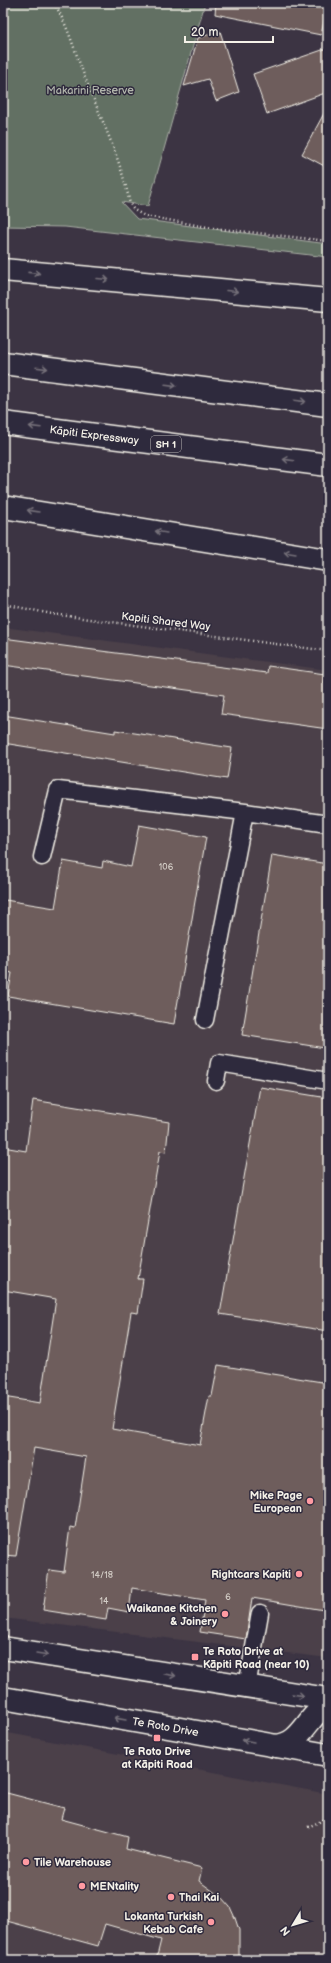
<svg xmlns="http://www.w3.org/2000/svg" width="331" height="1963" font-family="'Balsamiq Sans',sans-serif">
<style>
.built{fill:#4b404a}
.green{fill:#626f64;stroke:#abb0a6}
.building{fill:#6e5d5b;stroke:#f4f1e8}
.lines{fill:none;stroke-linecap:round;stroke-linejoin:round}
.lane-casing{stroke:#f4f1e8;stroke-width:19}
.secondary-casing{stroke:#f4f1e8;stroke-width:25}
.highway-casing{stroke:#f4f1e8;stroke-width:25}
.path{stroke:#f4f1e8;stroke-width:2.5;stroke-dasharray:1 3;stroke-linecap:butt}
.lane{stroke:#2f2a3d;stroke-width:16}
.secondary{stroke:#2f2a3d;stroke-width:22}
.highway{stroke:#2f2a3d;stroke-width:22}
.oneway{stroke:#747079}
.poi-dot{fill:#ff9aa2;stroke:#2f2a3d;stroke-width:1.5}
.labels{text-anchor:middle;stroke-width:3;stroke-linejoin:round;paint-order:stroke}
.number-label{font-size:9px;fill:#d2ccc5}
.shield{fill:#2f2a3d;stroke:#b9b5b5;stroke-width:1}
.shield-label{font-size:10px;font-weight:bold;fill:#f4f1e8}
.park-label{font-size:11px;fill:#b2b6ad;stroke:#2f2a3d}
.street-label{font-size:11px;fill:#f4f1e8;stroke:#2f2a3d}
.poi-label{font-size:11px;font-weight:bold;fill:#f4f1e8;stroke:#2f2a3d;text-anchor:end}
</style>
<rect width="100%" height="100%" fill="#3c3443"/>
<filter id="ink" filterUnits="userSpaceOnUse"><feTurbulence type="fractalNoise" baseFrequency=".025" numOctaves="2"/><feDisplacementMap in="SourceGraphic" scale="8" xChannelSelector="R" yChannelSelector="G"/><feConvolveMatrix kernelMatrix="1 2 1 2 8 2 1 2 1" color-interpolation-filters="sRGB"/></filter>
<g filter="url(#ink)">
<path class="built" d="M3 627 328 670V1658L3 1618Z
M3 1732 328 1794V1960H3Z"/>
<path class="green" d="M3 3H205L148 206 121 202 137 219 328 244V257L65 227 3 226Z"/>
<path class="building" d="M216 3H328L321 35 215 14Z
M220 31 239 92 216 101 208 79 184 86 198 38Z
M328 48V92L267 114 253 74Z
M328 106V168L302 154Z
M3 638 267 673 268 666 325 674 324 683H328V729L221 714 224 695 3 665Z
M3 715 115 733V730L232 748 227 779 3 743Z
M139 825 206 837 174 1024 8 996 12 973 3 971V912L5 900 55 908 63 861 102 868 103 861 131 867Z
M272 855 328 864V1033L325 1048 242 1035Z
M260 1087 328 1098V1331L220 1314Z
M33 1100 169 1122 166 1152 160 1151 138 1279H143L138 1313 131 1312 112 1429 200 1445 209 1396H212L218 1365 328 1383V1587L324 1610 252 1598 246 1639 200 1632 205 1600 132 1588 129 1612 108 1608 106 1620 43 1610 49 1570 64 1572 70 1527 75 1528 86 1457 34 1448 16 1556 3 1555V1397L40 1403 56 1299 3 1290V1147L26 1151Z
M3 1792 64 1808 61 1819 128 1837 126 1849 202 1868 199 1881 221 1897 230 1907 235 1918 239 1930V1960H156L161 1940 105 1924 98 1946 3 1920Z"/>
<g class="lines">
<g class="lane-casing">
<path id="lane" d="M42 857 58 790 245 812 328 824
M205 1020 245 812
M216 1081 219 1063 328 1081
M247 1687 260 1613"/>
</g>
<g class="secondary-casing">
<g id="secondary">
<path d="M3 1648 328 1699"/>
<path id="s1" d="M3 1698 328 1755"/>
<path d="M275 1746C295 1745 302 1730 314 1716 318 1712 323 1708 328 1703"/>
</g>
</g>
<g class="highway-casing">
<g id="highway">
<path d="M3 270 328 300"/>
<path d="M3 363 328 405"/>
<path id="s2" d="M3 423 328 465"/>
<path d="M3 507 328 560"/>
</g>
</g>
<path class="path" d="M54 3C70 29 76 57 88 85 104 126 121 160 130 204L134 210 145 216 213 228 328 241
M3 604 52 614 328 651
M308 1827 328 1818"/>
<use href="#lane" class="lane"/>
<use href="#secondary" class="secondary"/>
<use href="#highway" class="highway"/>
</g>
<defs><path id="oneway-shaft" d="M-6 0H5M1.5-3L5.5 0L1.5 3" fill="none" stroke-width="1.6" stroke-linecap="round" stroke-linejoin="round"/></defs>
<g class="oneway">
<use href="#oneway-shaft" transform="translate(34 273) rotate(6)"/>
<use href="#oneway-shaft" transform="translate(103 279) rotate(5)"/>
<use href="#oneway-shaft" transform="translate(232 291) rotate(5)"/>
<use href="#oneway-shaft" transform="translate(42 368) rotate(7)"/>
<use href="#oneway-shaft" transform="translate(171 385) rotate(7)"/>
<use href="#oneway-shaft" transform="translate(300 401) rotate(7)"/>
<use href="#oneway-shaft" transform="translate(35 427) rotate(-173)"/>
<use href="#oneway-shaft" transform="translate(289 460) rotate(-173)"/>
<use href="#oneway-shaft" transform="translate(33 511) rotate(-171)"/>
<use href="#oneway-shaft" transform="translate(161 532) rotate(-171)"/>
<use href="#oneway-shaft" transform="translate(290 553) rotate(-171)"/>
<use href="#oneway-shaft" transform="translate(42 1654) rotate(9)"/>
<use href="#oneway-shaft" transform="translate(170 1675) rotate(9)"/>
<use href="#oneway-shaft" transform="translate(298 1695) rotate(8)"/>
<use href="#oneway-shaft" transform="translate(120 1719) rotate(-170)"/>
<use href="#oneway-shaft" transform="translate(248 1741) rotate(-170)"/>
</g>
</g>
<g class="poi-dot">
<circle cx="310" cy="1501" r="4"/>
<circle cx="299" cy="1574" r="4"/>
<circle cx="225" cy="1614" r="4"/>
<rect x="191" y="1653" width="8" height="8" rx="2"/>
<rect x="153" y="1734" width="8" height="8" rx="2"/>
<circle cx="26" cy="1862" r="4"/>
<circle cx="82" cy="1886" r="4"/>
<circle cx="171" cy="1897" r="4"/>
<circle cx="211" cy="1922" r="4"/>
</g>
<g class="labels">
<g class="number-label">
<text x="166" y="870">106</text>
<text x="102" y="1578">14/18</text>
<text x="228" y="1600">6</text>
<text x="104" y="1604">14</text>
</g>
<rect class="shield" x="151" y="436" width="30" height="16" rx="3"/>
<g class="shield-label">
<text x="166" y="448">SH 1</text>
</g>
<g class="park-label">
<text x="90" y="94">Makarini Reserve</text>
</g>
<g class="street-label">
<text dy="4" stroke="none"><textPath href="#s2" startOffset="92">Kāpiti Expressway</textPath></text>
<text transform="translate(166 621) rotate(7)" y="4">Kapiti Shared Way</text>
<text dy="4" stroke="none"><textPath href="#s1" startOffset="165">Te Roto Drive</textPath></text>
</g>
<g class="poi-label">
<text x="302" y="1499">Mike Page<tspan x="302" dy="13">European</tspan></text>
<text x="291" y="1578">Rightcars Kapiti</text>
<text x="217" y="1612">Waikanae Kitchen<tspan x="217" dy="13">&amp; Joinery</tspan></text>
<text x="203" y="1655" text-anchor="start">Te Roto Drive at<tspan x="203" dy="13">Kāpiti Road (near 10)</tspan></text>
<text x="157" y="1755" text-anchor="middle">Te Roto Drive<tspan x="157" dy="13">at Kāpiti Road</tspan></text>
<text x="34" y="1866" text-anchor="start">Tile Warehouse</text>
<text x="90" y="1890" text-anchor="start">MENtality</text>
<text x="179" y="1901" text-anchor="start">Thai Kai</text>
<text x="203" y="1920">Lokanta Turkish<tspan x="203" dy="13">Kebab Cafe</tspan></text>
</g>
</g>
<rect width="331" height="1963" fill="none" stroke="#2f2a3d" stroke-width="16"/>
<rect x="8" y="8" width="315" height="1947" fill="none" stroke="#f4f1e8" stroke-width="1.5" filter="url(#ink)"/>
<g transform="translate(293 1925) rotate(232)" stroke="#2f2a3d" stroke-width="3" paint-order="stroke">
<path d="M0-3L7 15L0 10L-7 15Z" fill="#f4f1e8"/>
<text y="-6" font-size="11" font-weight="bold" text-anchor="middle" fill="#f4f1e8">N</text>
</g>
<path d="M185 36v6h88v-6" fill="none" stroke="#f4f1e8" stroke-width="2"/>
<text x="191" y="36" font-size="12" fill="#f4f1e8" stroke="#2f2a3d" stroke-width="3" paint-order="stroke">20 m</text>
</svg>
